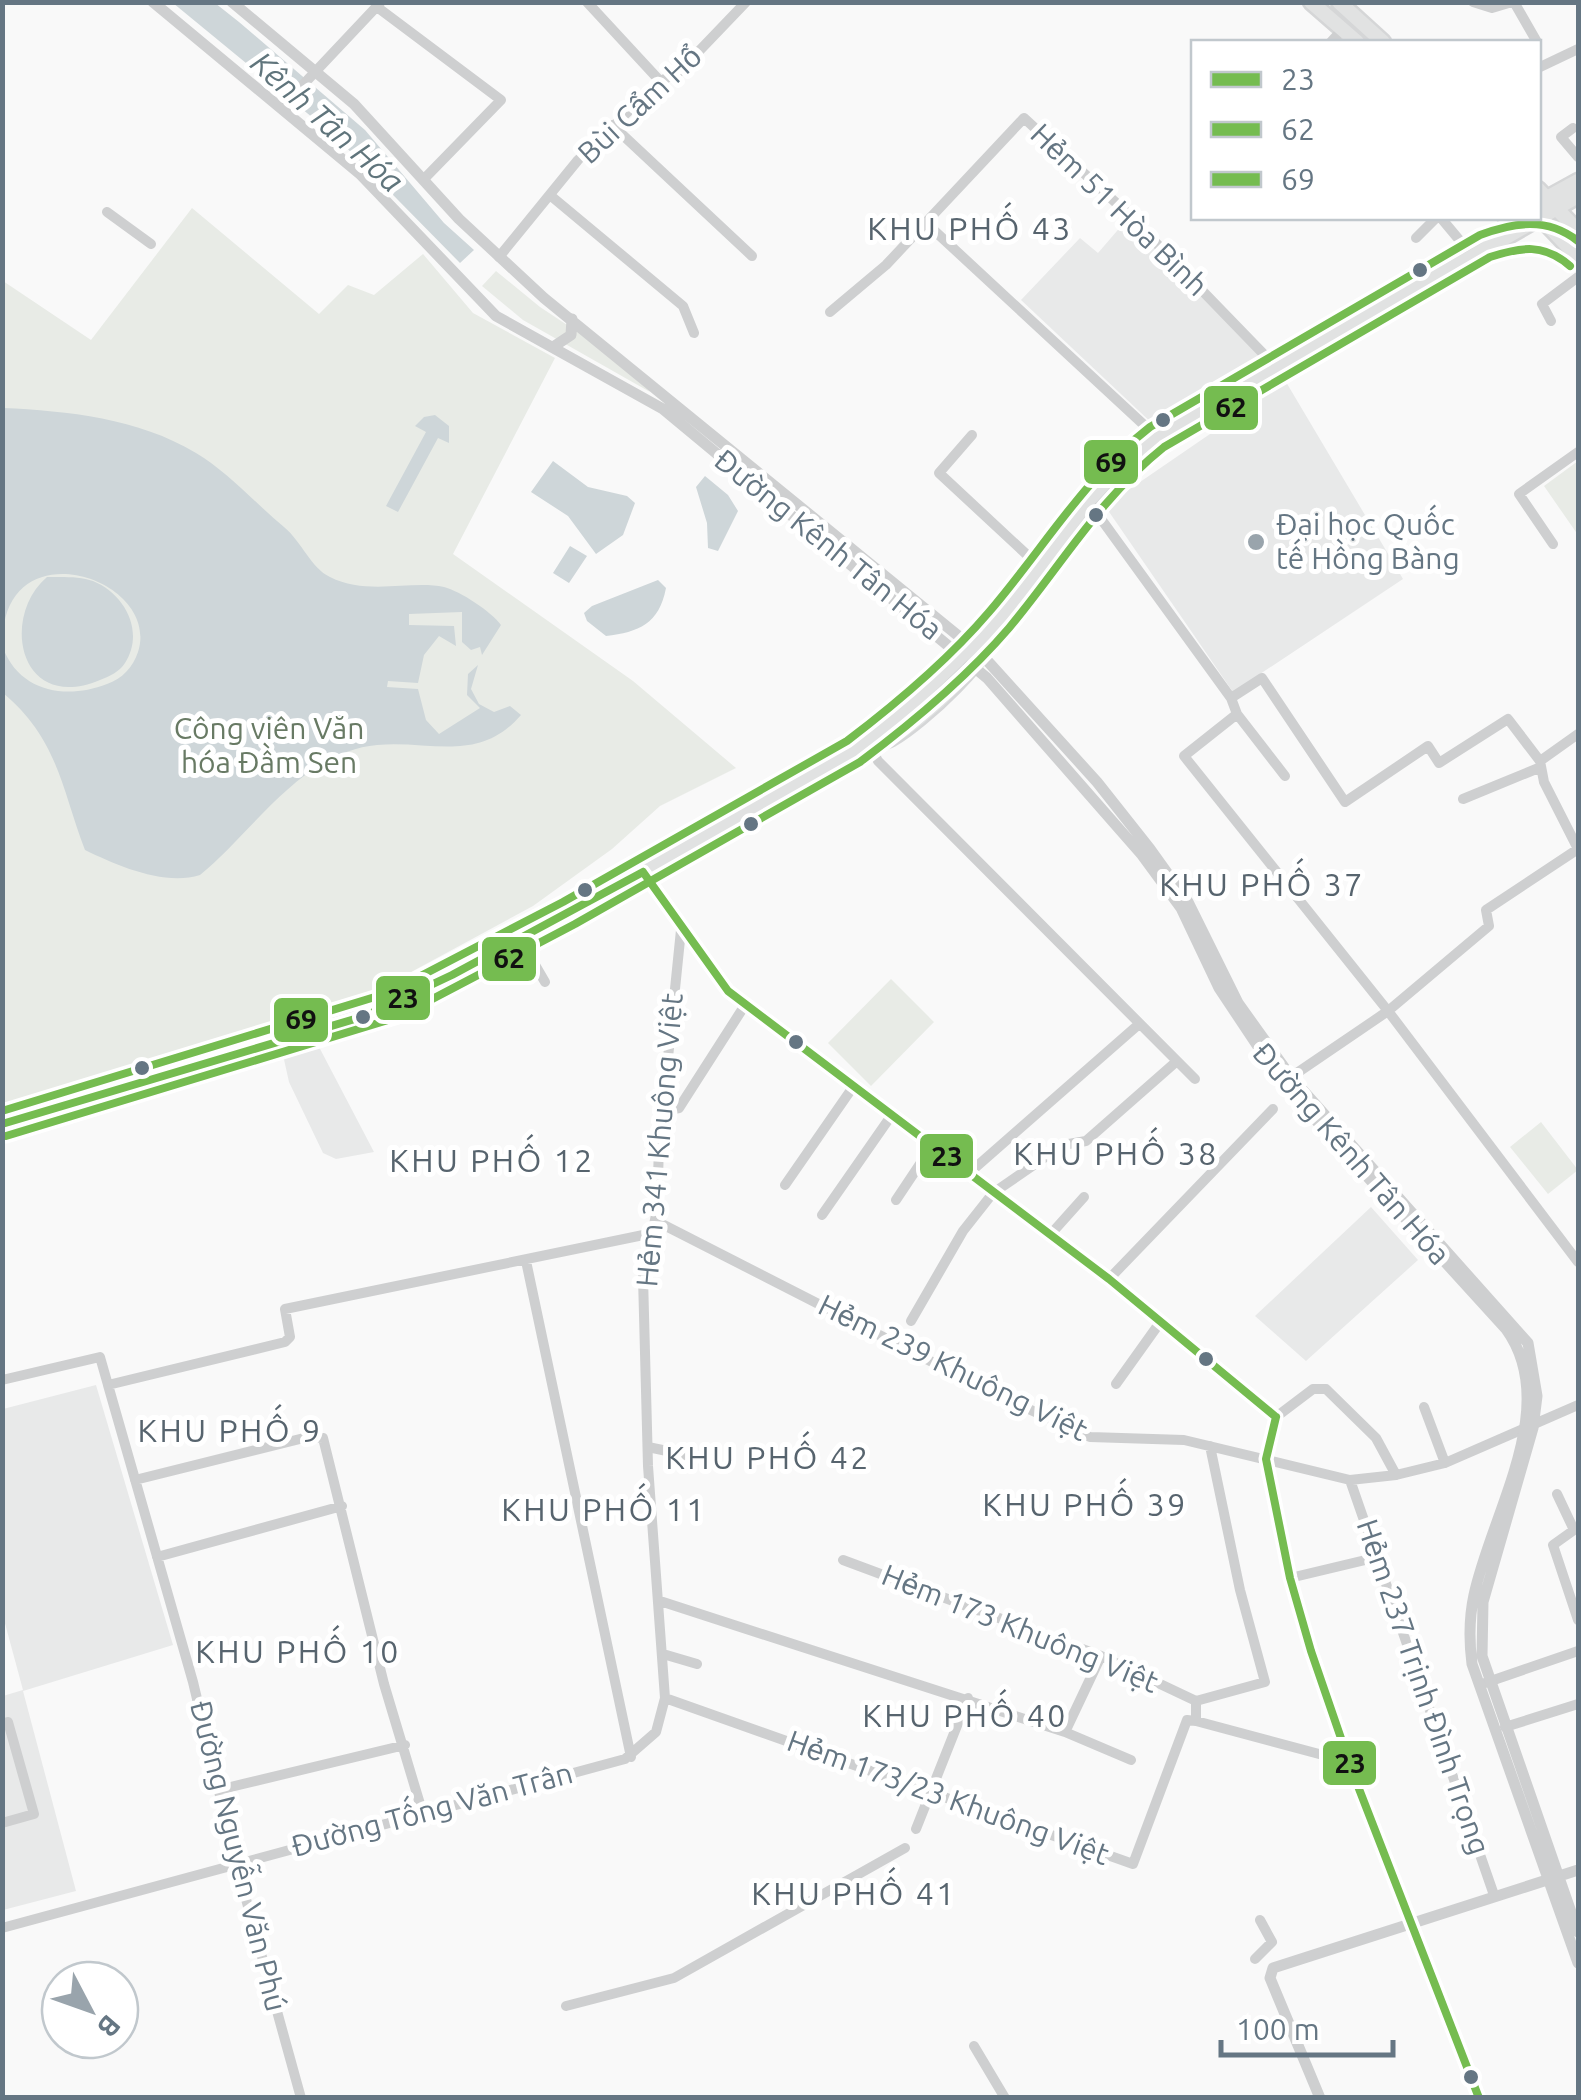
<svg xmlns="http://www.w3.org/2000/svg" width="1581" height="2100" font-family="Ubuntu,sans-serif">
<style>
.built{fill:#e8e9e9}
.green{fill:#e8ebe6}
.water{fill:#ced6d9}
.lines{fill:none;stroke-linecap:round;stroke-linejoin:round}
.secondary-casing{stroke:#d5d6d7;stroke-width:19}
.minor{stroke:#cecfd0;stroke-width:10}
.tertiary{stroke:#cecfd0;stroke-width:11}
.secondary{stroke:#e1e2e2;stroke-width:14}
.bus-1-casing{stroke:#fff;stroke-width:15}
.bus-2-casing{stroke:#fff;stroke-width:15}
.bus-3-casing{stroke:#fff;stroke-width:15}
.bus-1{stroke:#75bc50;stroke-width:8}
.bus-2{stroke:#75bc50;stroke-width:8}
.bus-3{stroke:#75bc50;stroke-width:8}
.bus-dot{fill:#657683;stroke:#fff;stroke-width:4}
.poi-dot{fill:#99a4ac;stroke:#fff;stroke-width:4}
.labels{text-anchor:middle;stroke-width:10;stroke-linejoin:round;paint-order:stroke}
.street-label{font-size:30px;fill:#657683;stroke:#fff}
.poi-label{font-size:30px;fill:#657683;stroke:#fff;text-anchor:start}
.park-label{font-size:30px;fill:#687a64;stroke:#fff}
.water-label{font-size:32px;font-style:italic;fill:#60757c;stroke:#fff}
.neighbourhood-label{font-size:32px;letter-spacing:2.5px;fill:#57646e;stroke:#fff}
.line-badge{stroke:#fff;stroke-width:4}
.pale-badge-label{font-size:28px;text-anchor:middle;font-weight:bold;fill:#111}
</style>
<rect width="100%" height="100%" fill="#f9f9f9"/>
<path class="built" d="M1129 217 1270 360 1156 427 1021 300 1080 238 1098 253Z
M1286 382 1403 579 1233 692 1105 506Z
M318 1045 374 1152 336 1159 323 1153 289 1082 283 1055Z
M1371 1207 1418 1260 1306 1361 1255 1316Z
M96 1385 173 1645 23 1691 76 1891 3 1910V1696L23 1690 3 1616V1409Z"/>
<path class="green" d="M192 208 319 314 348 285 374 295 423 254 473 313 555 358 453 554 633 681 736 768 660 806 612 849 533 906 365 997 3 1106V281L91 340Z
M496 271 540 307 629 366 650 392 523 320 482 286Z
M1578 461V535L1544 486Z
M891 979 934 1022 871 1086 828 1043Z
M1541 1122 1578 1170 1548 1194 1510 1147Z"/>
<path class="water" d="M173 3H215L239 22 365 130 444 223 474 250 460 263 335 136Z
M3 408C68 411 138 418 196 453 228 472 255 503 284 527 302 542 311 568 330 577 367 596 411 580 444 587 460 591 492 612 501 625L482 655 480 647 471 650 462 642V612L409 614V625L454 626 456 646 439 636 424 655 418 683 388 681 387 687 418 689 426 720 439 734 480 708 467 695 468 674 478 665 471 689 479 704 494 712 510 706 521 715C479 764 431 740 377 745 301 752 254 831 200 875 164 886 118 866 85 850 61 787 58 739 3 693V648C20 692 66 700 107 684 122 679 133 667 138 652 161 581 13 529 3 632Z
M435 415 449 426V443L438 438 398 512 386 506 426 432 415 426 424 417Z
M553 461 588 487 627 496 635 503 623 535 596 554 568 516 531 492Z
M705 476 728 495 738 511 718 551 708 548 707 523 696 487Z
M570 546 587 556 569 583 553 573Z
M47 577C61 577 80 576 93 581 125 594 145 632 125 663 119 672 110 676 100 680 19 714 0 617 47 577Z
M658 580 666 588C659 624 639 632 606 636L587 621 584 613 592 606Z"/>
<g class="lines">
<g class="secondary-casing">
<path id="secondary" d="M1311 2 1357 42
M1339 2 1383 42
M1538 189 1578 231
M1538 203 1578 181
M1538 215 1578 257
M1489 242 1515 218
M868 742C875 742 885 742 891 738 921 721 994 654 998 621
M2 1124 393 1005 569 913 854 751 896 719 998 621 1088 501 1118 468 1157 437 1578 196"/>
</g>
<path class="minor" d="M587 2 660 81
M1473 2 1492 8 1512 2
M1514 2 1537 42
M377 7 501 100 424 179
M1331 42 1343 29
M1538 68 1578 49
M283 106 380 3
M612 125 752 256
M1573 128 1561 137 1578 157
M551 196 683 306 694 333
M107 212 151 244
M1441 218 1471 254
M926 223 1157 437
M1416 238 1436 218
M499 257 578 160 660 81 678 73 746 2
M830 312 886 265 1024 118 1126 212 1279 370
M1551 321 1542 304 1578 277
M972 435 939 473 1039 566
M1088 501 1231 698 1237 714 1184 756 1388 1011 1578 1262
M1553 544 1519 494 1578 452
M1231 698 1262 678 1345 802 1428 746 1439 763 1508 719 1540 761
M1237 714 1285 776
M868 742 878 761 1195 1079
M1463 799 1541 767
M520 939 545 982
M1291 1077 1388 1011 1489 926 1486 910 1578 849 1544 782 1540 761 1578 734
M665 1111 679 1108 745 1005
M968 1174 1138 1025
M785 1185 853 1087
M896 1200 932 1146
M822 1215 891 1116
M656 1221 989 1391 1090 1437 1184 1440 1350 1480 1396 1475 1445 1463 1578 1405
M1050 1235 1084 1197
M526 1261 631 1757
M1109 1279 1273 1109
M911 1321 963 1231 993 1193 1063 1145 1086 1141 1177 1061
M2 1380 100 1357 108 1385 285 1342 290 1337 285 1309 653 1233
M1116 1384 1161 1321
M108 1385 193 1682 236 1863 301 2098
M1424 1407 1445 1463
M1276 1417 1313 1389H1326L1376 1438 1396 1475
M648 1447 691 1456
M135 1480 308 1437 323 1438 384 1684 423 1814
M1350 1480 1494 1895
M1557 1494 1574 1530 1553 1545 1578 1620
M157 1557 342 1506
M843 1560 1101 1656 1196 1701
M1290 1578 1378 1557
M660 1601 1065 1732 1101 1656
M663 1654 697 1664
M1485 1683 1578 1651
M665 1698 1133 1864 1187 1720 1196 1721
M1196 1701 1265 1682 1240 1590 1210 1446
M1196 1701V1721L1349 1762
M2 1724 8 1722 34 1814 2 1823
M1505 1727 1578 1704
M1065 1732 1131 1760
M218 1790 405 1745
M916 1829 968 1698
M2 1928 625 1759 656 1732 665 1698 648 1466 643 1277 657 1210 659 1146 681 930
M1255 1959 1272 1942 1260 1920
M566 2006 674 1978 905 1848
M974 2046 1005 2098"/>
<path class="tertiary" d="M153 2 360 174 496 316 663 409 987 678 1142 855 1181 908 1219 988 1283 1084 1506 1329C1562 1406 1491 1514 1474 1595 1469 1618 1469 1641 1472 1664L1578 1963
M232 2 354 104 459 219 544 298 983 656 1097 782 1150 849 1188 902 1238 1003 1291 1077 1528 1343 1537 1396 1533 1428 1483 1602 1482 1656 1578 1932
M553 347 571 335 572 319
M643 872 728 991 1109 1279 1276 1417 1266 1459 1290 1578 1311 1651 1354 1776 1479 2098
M1320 2098 1270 1978 1273 1968 1578 1870"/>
<use href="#secondary" class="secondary"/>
<g class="bus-1-casing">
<path id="bus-1" d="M643 872 728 991 1109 1279 1276 1417
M2 1124 365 1016 452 975 643 872
M1276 1417 1266 1459 1290 1578 1311 1651 1354 1776 1479 2098"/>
</g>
<g class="bus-2-casing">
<path id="bus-2" d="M6 1136 398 1017 575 924 860 762C912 723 967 677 1009 628 1061 566 1099 499 1164 447L1490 257C1521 247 1544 243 1570 266"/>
</g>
<g class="bus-3-casing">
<path id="bus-3" d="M2 1111 388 993 563 902 847 741C897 703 949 659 989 612 1044 548 1083 479 1150 427L1480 235C1515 222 1547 217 1578 241"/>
</g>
<use href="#bus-1" class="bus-1"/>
<use href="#bus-2" class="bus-2"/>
<use href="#bus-3" class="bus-3"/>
</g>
<g class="bus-dot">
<circle cx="1420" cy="270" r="9"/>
<circle cx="1163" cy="420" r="9"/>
<circle cx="1096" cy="515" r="9"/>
<circle cx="751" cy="824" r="9"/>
<circle cx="585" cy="890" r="9"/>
<circle cx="363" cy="1017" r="9"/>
<circle cx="796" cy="1042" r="9"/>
<circle cx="142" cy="1068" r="9"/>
<circle cx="1206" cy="1359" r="9"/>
<circle cx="1471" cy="2077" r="9"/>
</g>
<circle class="poi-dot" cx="1256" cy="542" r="10"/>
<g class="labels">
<g class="street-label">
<text transform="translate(640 105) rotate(-43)" y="10">Bùi Cẩm Hổ</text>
<text transform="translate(1119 210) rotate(44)" y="10">Hẻm 51 Hòa Bình</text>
<text transform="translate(828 545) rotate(39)" y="10">Đường Kênh Tân Hóa</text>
<text transform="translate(660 1140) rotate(-85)" y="10">Hẻm 341 Khuông Việt</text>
<text transform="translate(1351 1154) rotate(49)" y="10">Đường Kênh Tân Hóa</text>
<text transform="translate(953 1368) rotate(26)" y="10">Hẻm 239 Khuông Việt</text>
<text transform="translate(1020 1629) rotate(22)" y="10">Hẻm 173 Khuông Việt</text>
<text transform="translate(1423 1687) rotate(71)" y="10">Hẻm 237 Trịnh Đình Trọng</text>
<text transform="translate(948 1798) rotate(20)" y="10">Hẻm 173/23 Khuông Việt</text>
<text transform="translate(432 1810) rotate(-15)" y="10">Đường Tống Văn Trân</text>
<text transform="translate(238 1856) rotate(76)" y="10">Đường Nguyễn Văn Phú</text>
</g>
<g class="poi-label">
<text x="1276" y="535">Đại học Quốc<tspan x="1276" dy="34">tế Hồng Bàng</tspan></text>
</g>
<g class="park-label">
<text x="269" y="739">Công viên Văn<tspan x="269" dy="34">hóa Đầm Sen</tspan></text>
</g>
<g class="water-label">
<text transform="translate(327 122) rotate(42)" y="11">Kênh Tân Hóa</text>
</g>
<g class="neighbourhood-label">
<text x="970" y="240">KHU PHỐ 43</text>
<text x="1262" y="896">KHU PHỐ 37</text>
<text x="1116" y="1165">KHU PHỐ 38</text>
<text x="492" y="1172">KHU PHỐ 12</text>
<text x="230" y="1442">KHU PHỐ 9</text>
<text x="768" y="1469">KHU PHỐ 42</text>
<text x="1085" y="1516">KHU PHỐ 39</text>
<text x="604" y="1521">KHU PHỐ 11</text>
<text x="298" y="1663">KHU PHỐ 10</text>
<text x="965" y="1727">KHU PHỐ 40</text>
<text x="854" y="1905">KHU PHỐ 41</text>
</g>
</g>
<g class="line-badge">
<rect x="1202" y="384" width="58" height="48" rx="10" fill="#75bc50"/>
<rect x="1082" y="438" width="58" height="48" rx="10" fill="#75bc50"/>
<rect x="480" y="935" width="58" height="48" rx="10" fill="#75bc50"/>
<rect x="374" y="974" width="58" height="48" rx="10" fill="#75bc50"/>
<rect x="272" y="996" width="58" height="48" rx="10" fill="#75bc50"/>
<rect x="918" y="1132" width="57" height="48" rx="10" fill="#75bc50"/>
<rect x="1321" y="1739" width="57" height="48" rx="10" fill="#75bc50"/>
</g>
<g class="pale-badge-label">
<text x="1231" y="417">62</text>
<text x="1111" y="472">69</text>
<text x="509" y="968">62</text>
<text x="403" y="1008">23</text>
<text x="301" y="1029">69</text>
<text x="947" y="1166">23</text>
<text x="1350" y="1773">23</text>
</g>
<rect width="1581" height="2100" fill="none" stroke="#657683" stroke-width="10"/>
<rect x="1191" y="40" width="350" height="180" fill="#ffffff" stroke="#c1c8cd" stroke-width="2.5"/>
<rect x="1211" y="72" width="50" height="15" fill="#75bc50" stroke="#c1c8cd" stroke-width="2.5"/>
<text x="1281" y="90" font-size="30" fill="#657683">23</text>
<rect x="1211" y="122" width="50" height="15" fill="#75bc50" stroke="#c1c8cd" stroke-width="2.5"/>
<text x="1281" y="140" font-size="30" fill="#657683">62</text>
<rect x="1211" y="172" width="50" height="15" fill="#75bc50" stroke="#c1c8cd" stroke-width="2.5"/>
<text x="1281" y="190" font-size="30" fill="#657683">69</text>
<g transform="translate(90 2010) rotate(131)"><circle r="48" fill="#ffffff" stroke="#c1c8cd" stroke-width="2.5"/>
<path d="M0-8L18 38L0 25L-18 38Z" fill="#99a4ac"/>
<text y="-15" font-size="28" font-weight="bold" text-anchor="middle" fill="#657683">B</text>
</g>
<path d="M1221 2040v15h172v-15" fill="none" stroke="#657683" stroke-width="5"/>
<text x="1236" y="2040" font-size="30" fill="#657683" stroke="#ffffff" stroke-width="8" paint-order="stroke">100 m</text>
</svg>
